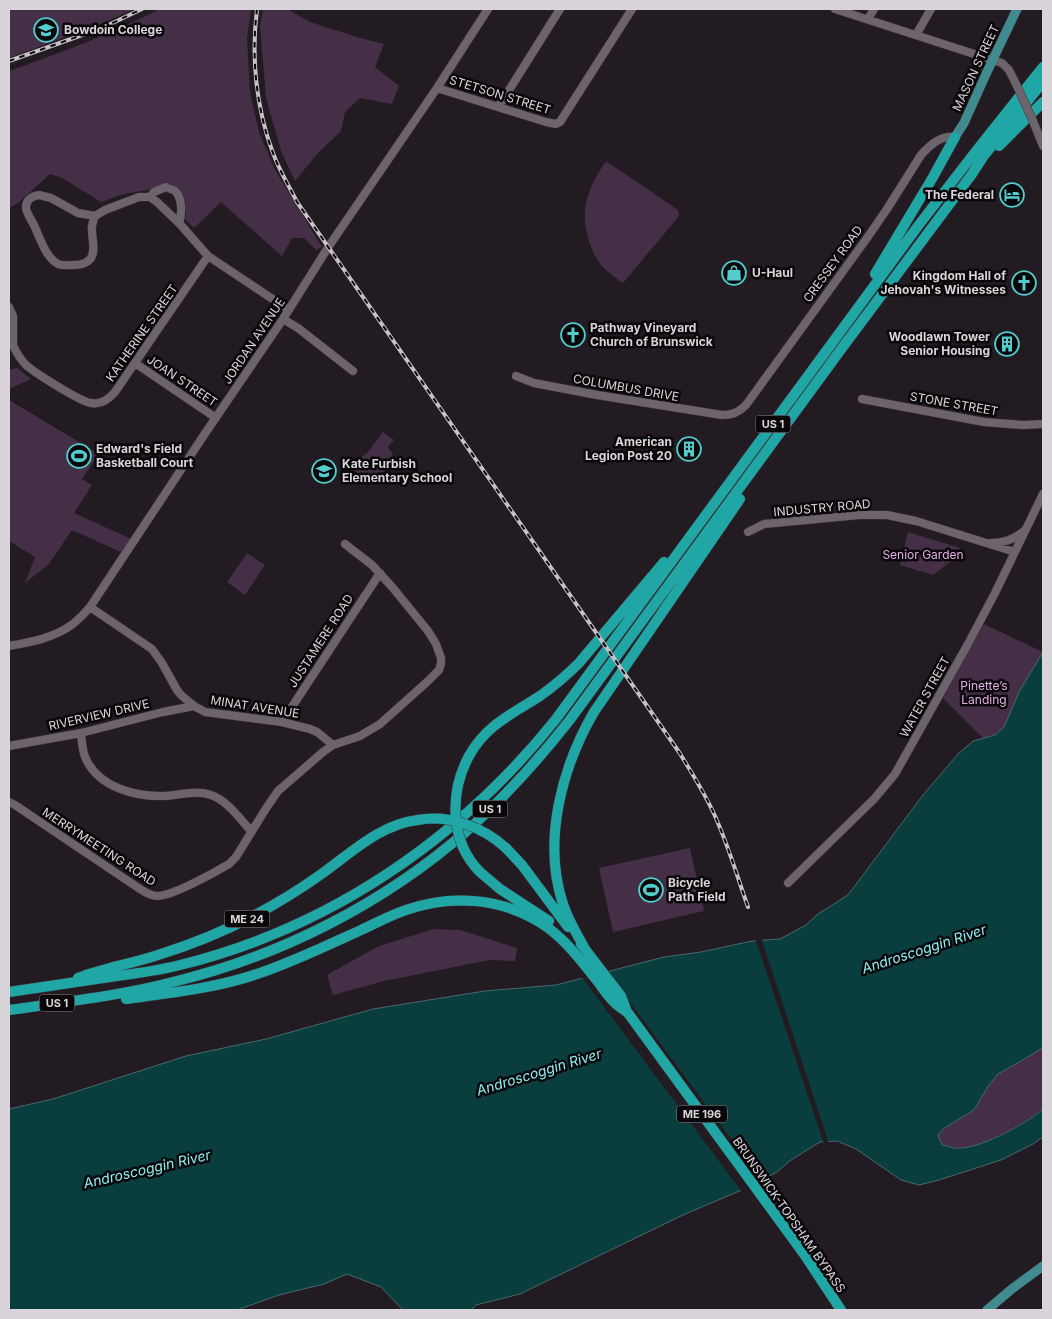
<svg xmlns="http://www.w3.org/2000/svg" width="1052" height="1319" font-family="Inter,sans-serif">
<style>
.green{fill:#452f46}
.water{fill:#0a3d3d;stroke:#486a6c}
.pier{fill:#221b22}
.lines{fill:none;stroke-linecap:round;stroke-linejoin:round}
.minor-casing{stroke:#3c373d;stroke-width:9}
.major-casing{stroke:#3c373d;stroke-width:10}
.highway-casing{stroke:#3c373d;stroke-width:11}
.minor{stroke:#6c636c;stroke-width:8}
.major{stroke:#3f8b8f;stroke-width:9}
.highway{stroke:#21a6a6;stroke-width:10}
.rail-casing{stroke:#c6c1c6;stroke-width:4}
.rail{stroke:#0a070a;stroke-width:2;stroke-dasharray:5.5;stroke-linecap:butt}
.minor-bridge-casing{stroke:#3c373d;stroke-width:9;stroke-linecap:butt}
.highway-bridge-casing{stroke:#3c373d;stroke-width:11;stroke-linecap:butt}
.minor-bridge{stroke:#6c636c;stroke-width:8}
.highway-bridge{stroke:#21a6a6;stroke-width:10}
.labels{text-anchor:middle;stroke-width:5;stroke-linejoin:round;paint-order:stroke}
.shield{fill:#0a070a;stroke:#9b969b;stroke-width:1}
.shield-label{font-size:11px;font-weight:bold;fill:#d9d4d9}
.poi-label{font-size:12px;font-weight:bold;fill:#d9d4d9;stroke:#0a070a;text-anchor:start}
.street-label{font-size:12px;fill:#d9d4d9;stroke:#0a070a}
.park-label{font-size:12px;fill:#e4b0e6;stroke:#0a070a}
.water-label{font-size:14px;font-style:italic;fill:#8beeee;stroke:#0a070a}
</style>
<rect width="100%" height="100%" fill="#221b22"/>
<path class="green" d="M9 9H135L98 25 9 58Z
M160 9H251L247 39 250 93 259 132 275 170 322 247 316 250 304 238H292L282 256 221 202 194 228 185 219 186 210 184 199 175 186 166 183 153 189 124 194 101 202 62 178 50 174 18 203 9 208V71C60 53 111 34 160 9Z
M263 9H287L310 22 360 38 384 44 375 67 399 86 392 104 360 98 345 112 341 131 317 154 295 181 281 151 266 98 260 26Z
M606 161 678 210 679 216 623 283C616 278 610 274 604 268 597 261 592 251 589 241 579 211 588 187 606 161Z
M17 368 31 379 9 389V370Z
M9 400 99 454 82 479 92 485 74 513 131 539 123 553 72 530 49 564 25 583 35 557 9 541Z
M383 432 394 440 389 445 388 448C397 456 392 464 387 473 378 471 376 474 371 480H365L363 482 360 476 353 469 358 459 366 454Z
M908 532 960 548 954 559 933 575 900 565Z
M247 553 265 565 245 595 227 582Z
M984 624 1043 652 1019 692 1005 727 995 735 983 738 943 698Z
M690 848 704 911 613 932 599 868Z
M434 929 460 930 517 948 515 961 489 960 384 981 333 995 327 975 379 946Z
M1043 1047V1109C1030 1120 994 1140 977 1145 965 1149 954 1148 942 1145L938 1135 943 1129 974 1110 989 1085 998 1074 1033 1054Z"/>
<path class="water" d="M1043 652V1047L1033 1054 998 1074 989 1085 974 1110 943 1129 938 1135 942 1145C946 1146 950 1147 954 1148 977 1151 1026 1124 1043 1109V1137L1033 1144 1001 1160 939 1180 919 1185 901 1180 856 1149 837 1141 820 1142 791 1160 777 1172 744 1189 683 1215 520 1294 476 1305 471 1310H403L381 1287 347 1274 324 1284 279 1295 237 1310H9V1109L53 1099 186 1056 266 1039 373 1009 485 991 556 985 664 957 701 952 752 941 780 939 806 925 818 914 848 895 923 795 958 754 973 741 995 735 1004 727 1019 692Z"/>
<path class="pier" d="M755 938H761L762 940 829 1144H824Z
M606 970 749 1163 762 1182 742 1192 581 976Z"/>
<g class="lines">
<g class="minor-casing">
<path id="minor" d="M835 9 1002 63 1009 70 1017 86
M868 19 874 9
M916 35 931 9
M437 88 546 122 556 124 560 122 632 9
M499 106 560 9
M1033 121 1043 146
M39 195 51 198 78 213 95 216C93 221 91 226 92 231 92 240 96 250 91 258 87 264 80 265 73 265 68 265 63 266 58 264 46 258 39 236 34 225 31 219 26 213 26 207 26 200 32 196 39 195Z
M150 197 154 192 166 187C167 188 174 190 174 190 183 197 182 214 179 223
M95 216 105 210 139 197H150L157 202 179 223 208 256 289 310
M9 307 13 316V345L9 343
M283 319 298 328 353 371
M13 345C16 352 21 360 26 365 35 373 81 402 91 403 101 405 109 399 115 392L208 256
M135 363 216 418
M516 376 534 383 597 395 722 415C733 415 739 412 746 405L867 238 887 209 921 155C930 145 941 135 955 137
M862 399 984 422 1023 425 1043 424
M748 532 764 524 859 515H887L916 521 1015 552
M991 543C1004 543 1015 539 1024 531
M90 607 152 649 162 663 177 690 181 695 194 706 205 712 282 722 310 729 317 732 333 745
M9 646C31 642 54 638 73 624 79 619 85 613 90 607L206 432 283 319 329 246 437 88 488 9
M282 722 380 573
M81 733C82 742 82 751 86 759 99 788 137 797 165 796 180 795 197 790 211 795 228 801 240 819 251 831
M9 746 81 733 163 712 194 706
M9 802 15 805 140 889C146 893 151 896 158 896 174 895 214 873 229 864L236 857 265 810 278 791 323 752 333 745 360 736 380 724 427 682 439 670 441 664V658L436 644 428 631 393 588 372 565 345 544
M788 883 874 799 895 774 968 644 995 593 1043 494"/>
</g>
<g class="major-casing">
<path id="major" d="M955 137 964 123 986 74 1017 9
M987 1310 1013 1288 1043 1266"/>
</g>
<g class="highway-casing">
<path id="highway" d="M999 146 1043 102
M875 274 933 177 955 137
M469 756C486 725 512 714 540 696 554 686 567 675 579 663L664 562
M506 848 522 865 568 927
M480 872 500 889 549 921
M581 944 621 996 627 1012
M585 949C577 934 568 920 563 904 542 841 562 767 594 712L740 499
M78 978C103 968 131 964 158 955 216 937 271 910 320 875 350 854 380 824 418 820
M9 992C42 987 76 982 110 977 133 974 157 971 180 965 330 928 460 839 556 719L918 226 976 151 1043 67
M126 999C171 993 217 988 260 973 295 961 328 945 361 930 376 923 391 915 406 910 452 894 501 898 541 923 565 938 582 962 599 983 603 989 608 996 613 1001 617 1006 623 1009 628 1013L804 1254 841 1310
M9 1010C64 1002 119 996 173 982 281 956 385 903 469 829 506 796 539 759 569 721L842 348 972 174 983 157 1043 82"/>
</g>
<use href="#minor" class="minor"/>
<use href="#major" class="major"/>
<use href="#highway" class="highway"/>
<g class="rail-casing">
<path id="rail" d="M257 9C251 57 256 108 273 153 279 170 289 186 297 202L679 752C693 775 708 798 718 823 730 851 738 879 748 907
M9 61 102 28 142 9"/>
</g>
<use href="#rail" class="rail"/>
<g class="minor-bridge-casing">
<path id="minor-bridge" d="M1017 86 1033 121"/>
</g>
<g class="highway-bridge-casing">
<path id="highway-bridge" d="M469 756C449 793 450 842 480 872
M418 820C449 814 483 827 506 848"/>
</g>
<use href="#minor-bridge" class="minor-bridge"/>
<use href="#highway-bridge" class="highway-bridge"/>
</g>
<defs>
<g id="university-ring" transform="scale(1.25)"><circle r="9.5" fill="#0a070a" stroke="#52cdcd" stroke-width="1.5"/><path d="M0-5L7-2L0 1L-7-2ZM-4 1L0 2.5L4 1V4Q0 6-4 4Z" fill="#52cdcd"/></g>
<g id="hotel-ring" transform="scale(1.25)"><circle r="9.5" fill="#0a070a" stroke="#52cdcd" stroke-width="1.5"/><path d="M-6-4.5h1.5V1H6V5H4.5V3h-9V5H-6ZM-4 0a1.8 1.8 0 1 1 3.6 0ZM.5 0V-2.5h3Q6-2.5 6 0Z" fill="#52cdcd"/></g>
<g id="shop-ring" transform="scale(1.25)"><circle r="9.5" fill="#0a070a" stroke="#52cdcd" stroke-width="1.5"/><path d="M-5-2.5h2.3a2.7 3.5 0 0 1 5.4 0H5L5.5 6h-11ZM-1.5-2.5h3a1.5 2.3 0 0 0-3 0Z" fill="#52cdcd"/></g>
<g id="church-ring" transform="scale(1.25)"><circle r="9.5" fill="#0a070a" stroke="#52cdcd" stroke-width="1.5"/><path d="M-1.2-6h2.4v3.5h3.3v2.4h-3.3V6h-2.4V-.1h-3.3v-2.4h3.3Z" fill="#52cdcd"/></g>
<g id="building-ring" transform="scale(1.25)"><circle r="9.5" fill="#0a070a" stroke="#52cdcd" stroke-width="1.5"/><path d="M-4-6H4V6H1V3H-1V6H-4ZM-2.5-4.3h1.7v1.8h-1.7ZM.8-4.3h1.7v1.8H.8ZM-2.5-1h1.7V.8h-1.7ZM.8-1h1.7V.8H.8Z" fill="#52cdcd"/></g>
<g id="stadium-ring" transform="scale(1.25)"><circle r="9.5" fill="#0a070a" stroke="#52cdcd" stroke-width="1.5"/><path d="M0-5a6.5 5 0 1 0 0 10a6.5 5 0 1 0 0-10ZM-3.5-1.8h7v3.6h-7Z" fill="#52cdcd"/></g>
<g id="school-ring" transform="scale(1.25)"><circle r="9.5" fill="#0a070a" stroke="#52cdcd" stroke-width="1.5"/><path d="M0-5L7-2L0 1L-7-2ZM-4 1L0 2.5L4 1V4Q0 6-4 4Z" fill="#52cdcd"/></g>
</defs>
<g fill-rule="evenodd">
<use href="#university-ring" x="46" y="30"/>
<use href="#hotel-ring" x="1012" y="195"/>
<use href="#shop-ring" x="734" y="273"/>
<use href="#church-ring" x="1024" y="283"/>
<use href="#church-ring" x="573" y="335"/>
<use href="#building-ring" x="1007" y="344"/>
<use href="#building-ring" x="689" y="449"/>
<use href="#stadium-ring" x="79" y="456"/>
<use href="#school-ring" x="324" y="471"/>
<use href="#stadium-ring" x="651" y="890"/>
</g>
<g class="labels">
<g class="shield">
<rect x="755.5" y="415.5" width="35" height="17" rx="4"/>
<rect x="472.5" y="800.5" width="35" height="17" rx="4"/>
<rect x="224.5" y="910.5" width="45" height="17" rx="4"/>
<rect x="39.5" y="994.5" width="35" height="17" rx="4"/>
<rect x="677" y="1105.5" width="50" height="17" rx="4"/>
</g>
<g class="shield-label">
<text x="773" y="428">US 1</text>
<text x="490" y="813">US 1</text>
<text x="247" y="923">ME 24</text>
<text x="57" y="1007">US 1</text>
<text x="702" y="1118">ME 196</text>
</g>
<g class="poi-label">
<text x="64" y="34">Bowdoin College</text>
<text x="994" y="199" text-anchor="end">The Federal</text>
<text x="752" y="277">U-Haul</text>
<text x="1006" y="280" text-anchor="end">Kingdom Hall of<tspan x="1006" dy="14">Jehovah's Witnesses</tspan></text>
<text x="590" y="332">Pathway Vineyard<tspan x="590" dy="14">Church of Brunswick</tspan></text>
<text x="990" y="341" text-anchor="end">Woodlawn Tower<tspan x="990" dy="14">Senior Housing</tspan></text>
<text x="672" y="446" text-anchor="end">American<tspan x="672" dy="14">Legion Post 20</tspan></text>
<text x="96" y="453">Edward's Field<tspan x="96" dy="14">Basketball Court</tspan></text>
<text x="342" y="468">Kate Furbish<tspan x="342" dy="14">Elementary School</tspan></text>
<text x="668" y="887">Bicycle<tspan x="668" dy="14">Path Field</tspan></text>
</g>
<g class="street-label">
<text transform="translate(976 68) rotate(-65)" y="4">MASON STREET</text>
<text transform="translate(500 95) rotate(17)" y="4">STETSON STREET</text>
<text transform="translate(833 264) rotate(-54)" y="4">CRESSEY ROAD</text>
<text transform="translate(142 333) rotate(-55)" y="4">KATHERINE STREET</text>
<text transform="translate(254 341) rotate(-56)" y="4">JORDAN AVENUE</text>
<text transform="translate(182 381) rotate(34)" y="4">JOAN STREET</text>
<text transform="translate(626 388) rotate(10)" y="4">COLUMBUS DRIVE</text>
<text transform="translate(954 404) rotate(10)" y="4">STONE STREET</text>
<text transform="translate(822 508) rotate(-5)" y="4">INDUSTRY ROAD</text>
<text transform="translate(321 641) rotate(-57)" y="4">JUSTAMERE ROAD</text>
<text transform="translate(925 697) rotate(-61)" y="4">WATER STREET</text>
<text transform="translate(255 707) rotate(9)" y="4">MINAT AVENUE</text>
<text transform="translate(99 715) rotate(-13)" y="4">RIVERVIEW DRIVE</text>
<text transform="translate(99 847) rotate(33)" y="4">MERRYMEETING ROAD</text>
<text transform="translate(789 1215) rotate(55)" y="4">BRUNSWICK-TOPSHAM BYPASS</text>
</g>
<g class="park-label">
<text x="923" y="559">Senior Garden</text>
<text x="984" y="690">Pinette’s<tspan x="984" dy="14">Landing</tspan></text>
</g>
<g class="water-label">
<text transform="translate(924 949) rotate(-18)" y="5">Androscoggin River</text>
<text transform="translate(539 1072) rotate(-17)" y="5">Androscoggin River</text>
<text transform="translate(147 1169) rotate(-13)" y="5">Androscoggin River</text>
</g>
</g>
<rect width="1052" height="1319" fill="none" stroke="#d9d4d9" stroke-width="20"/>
</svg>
